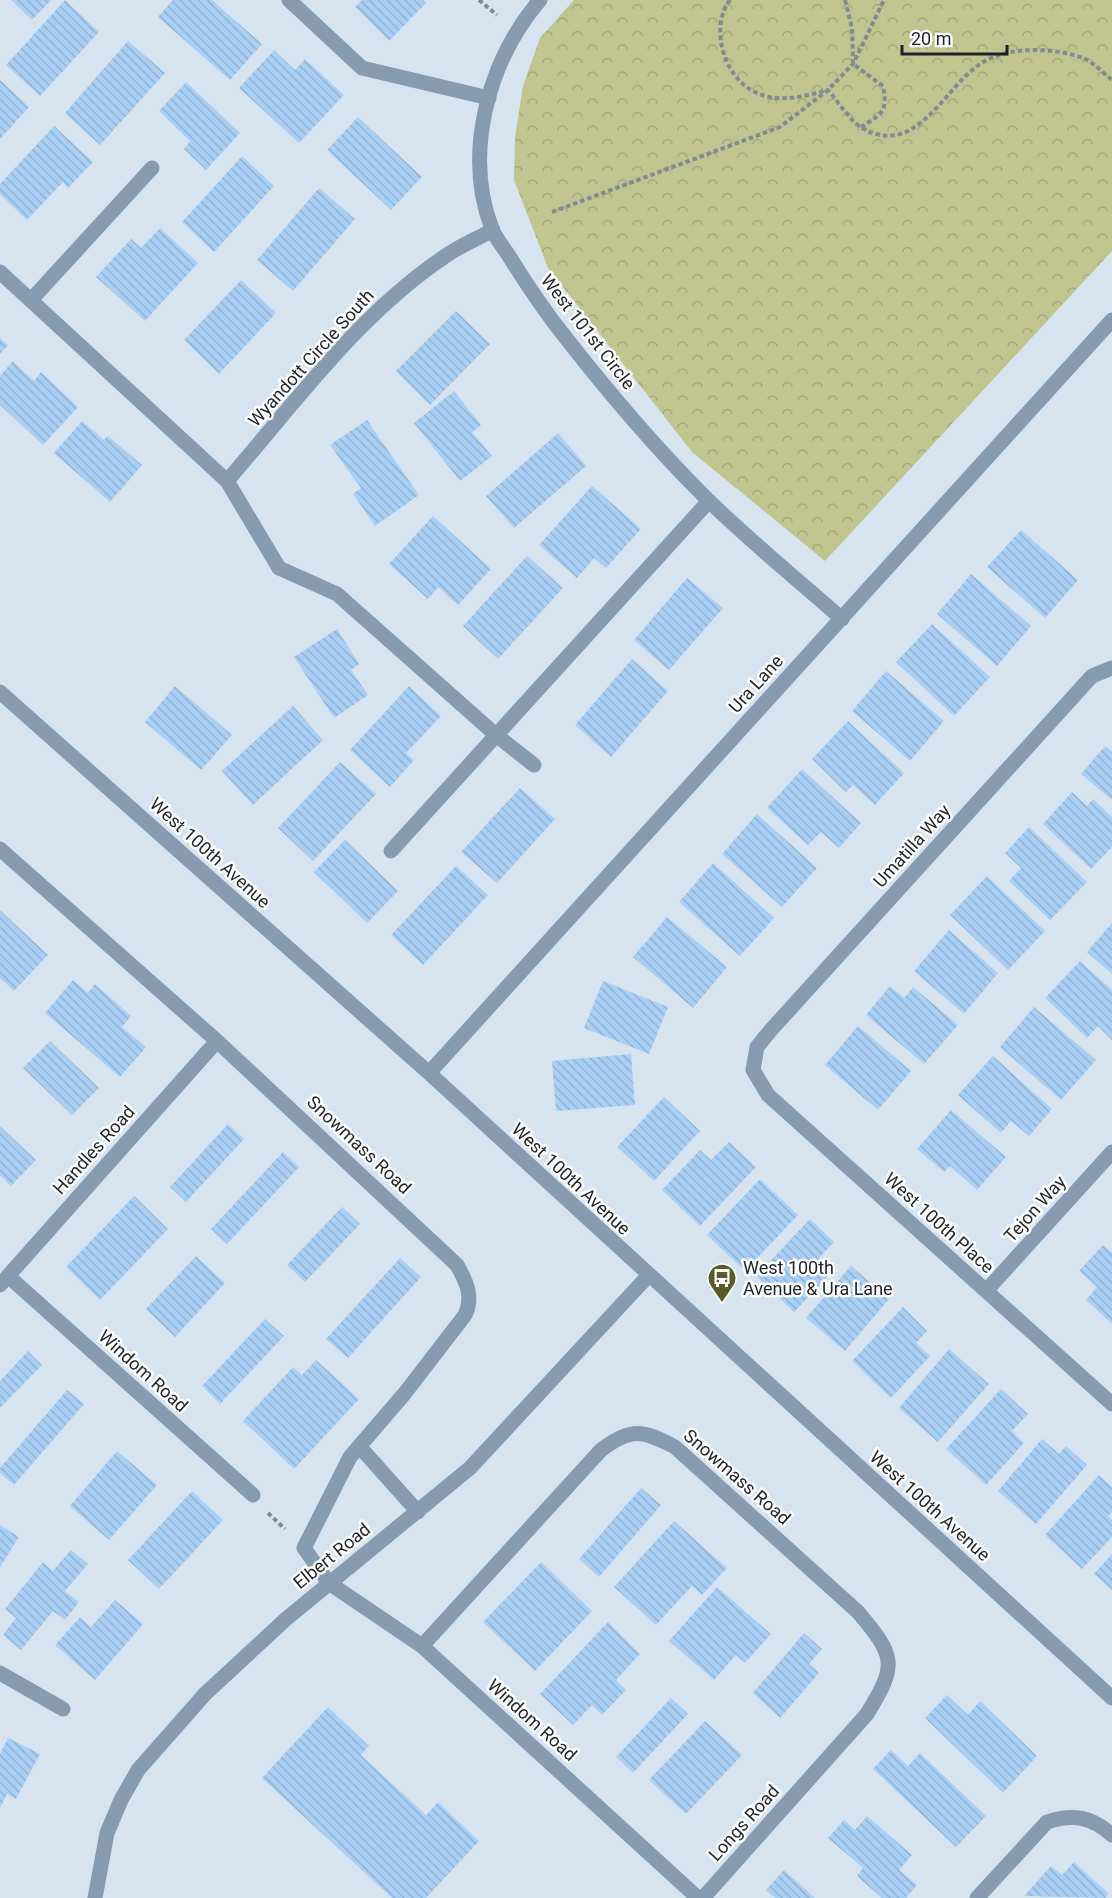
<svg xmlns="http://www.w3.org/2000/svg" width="1112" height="1898" font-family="Roboto,sans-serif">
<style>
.park{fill:url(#park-crowns)}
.building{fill:url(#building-back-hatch)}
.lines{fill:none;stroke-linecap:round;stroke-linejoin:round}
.path{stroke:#828b94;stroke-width:4;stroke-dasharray:4.5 3;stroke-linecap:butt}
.service{stroke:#869bb0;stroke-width:15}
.minor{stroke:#869bb0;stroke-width:15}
.tertiary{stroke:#869bb0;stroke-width:15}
.labels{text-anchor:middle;stroke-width:5;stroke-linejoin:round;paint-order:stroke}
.street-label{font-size:18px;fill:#1f2328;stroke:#fff}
.poi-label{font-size:18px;fill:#1f2328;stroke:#fff;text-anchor:start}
</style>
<defs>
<pattern id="park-crowns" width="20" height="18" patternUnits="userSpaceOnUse" patternTransform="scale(1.5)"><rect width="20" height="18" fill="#c0c48f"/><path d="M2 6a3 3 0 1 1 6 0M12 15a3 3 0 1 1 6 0" fill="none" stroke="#a5a87b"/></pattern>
<pattern id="building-back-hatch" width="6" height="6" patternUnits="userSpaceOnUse" patternTransform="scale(1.5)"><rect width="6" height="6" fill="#a8d0f7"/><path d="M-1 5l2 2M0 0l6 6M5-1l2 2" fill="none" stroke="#90b2d4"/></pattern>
</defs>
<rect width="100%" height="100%" fill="#d7e4f0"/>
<path class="park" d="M574 0H1112V251L825 561 692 452 548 268 514 180 515 137 523 86 540 38Z"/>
<path class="building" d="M11 0H51L32 20Z
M65 0 99 32 40 96 6 65Z
M173 0H212L262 44 230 80 158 17Z
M362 0H423L426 3 389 41 355 7Z
M128 41 165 73 100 145 65 113Z
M274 50 295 70 305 59 344 95 299 143 239 88Z
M0 80 29 107 0 139Z
M186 82 240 133 206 170 184 149 190 141 159 111Z
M358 117 422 177 391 210 327 150Z
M54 126 93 162 68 188 63 182 27 220 0 194V184Z
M242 156 274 186 214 252 182 222Z
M319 188 355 219 293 291 257 260Z
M160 228 198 263 145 321 96 277 131 239 141 248Z
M241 280 276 313 219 374 184 340Z
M456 311 490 344 430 405 396 371Z
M0 338 8 345 0 354Z
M13 361 34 381 41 372 78 407 43 445 0 405V376Z
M454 391 481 425 472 432 492 456 460 481 414 423Z
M367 420 419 495 375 526 353 494 361 488 330 445Z
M82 421 104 440 108 436 142 465 110 502 54 453Z
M558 433 586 466 514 528 486 496Z
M592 486 641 529 606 568 594 558 577 578 539 545Z
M433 516 491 569 458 605 438 587 428 599 389 564Z
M1021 530 1078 580 1045 618 987 567Z
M527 556 563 588 498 659 463 626Z
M971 574 1031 626 997 666 937 614Z
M687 578 723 608 669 670 634 640Z
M932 624 990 677 954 716 896 662Z
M337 629 359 664 351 670 368 695 334 718 294 657Z
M632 659 668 691 611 757 575 725Z
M886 671 944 721 910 761 852 711Z
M175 686 232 735 201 770 145 722Z
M409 686 441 716 406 753 414 760 390 787 350 750Z
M293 706 323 740 253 805 222 771Z
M848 721 904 773 875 805 853 785 846 792 812 759Z
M1105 746 1112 752V800L1081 774Z
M340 762 376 794 313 861 278 828Z
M802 769 861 823 839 848 821 832 808 845 767 808Z
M520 788 555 819 497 883 461 852Z
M1072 792 1087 806 1093 799 1112 817V847L1091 869 1043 824Z
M757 814 817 868 782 907 722 854Z
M1029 827 1087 882 1050 920 1009 881 1021 868 1005 853Z
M345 840 398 891 367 923 314 872Z
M713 863 774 918 740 956 679 902Z
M456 866 488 895 423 965 391 935Z
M987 876 1045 931 1008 970 950 915Z
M0 910 48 955 14 991 0 978Z
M667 917 727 967 693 1008 633 957Z
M1112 923V974L1087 952Z
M949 930 998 973 964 1014 914 971Z
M1080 961 1112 990V1040L1098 1026 1087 1038 1045 998Z
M73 980 88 993 95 984 131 1016 122 1027 146 1047 120 1077 45 1013Z
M603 981 668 1007 649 1054 584 1028Z
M890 986 904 998 913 987 958 1025 924 1064 866 1015Z
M1034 1007 1096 1060 1061 1100 1000 1047Z
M858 1026 911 1071 878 1110 825 1065Z
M50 1041 99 1088 72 1115 23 1068Z
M631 1054 635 1105 556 1111 552 1061Z
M993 1056 1052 1109 1029 1136 1011 1121 1001 1133 958 1095Z
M664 1097 700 1131 654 1181 617 1147Z
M951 1110 1006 1157 977 1190 950 1166 944 1172 917 1149Z
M228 1124 244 1139 186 1202 170 1187Z
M0 1126 36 1160 11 1186 0 1175Z
M729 1142 756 1167 700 1226 662 1190 700 1150 711 1160Z
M283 1152 299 1167 227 1244 211 1229Z
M760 1179 798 1215 745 1271 707 1235Z
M134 1196 168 1229 100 1300 66 1267Z
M342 1207 360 1224 305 1282 287 1265Z
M810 1219 834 1242 819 1258 833 1271 794 1312 756 1276Z
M1103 1245 1112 1253V1324L1086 1300 1097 1287 1079 1271Z
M196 1256 225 1283 175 1337 146 1309Z
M400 1258 421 1277 348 1358 326 1339Z
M851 1266 889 1299 845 1351 806 1318Z
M903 1307 927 1331 916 1343 930 1356 891 1398 852 1361Z
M265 1319 284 1336 220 1404 202 1386Z
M949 1349 989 1384 938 1442 899 1408Z
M28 1351 42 1365 0 1408V1381Z
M316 1360 359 1399 294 1469 243 1421 293 1367 302 1375Z
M1001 1389 1028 1414 1012 1431 1024 1443 986 1485 946 1449Z
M67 1390 84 1404 14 1485 0 1473V1468Z
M1042 1439 1059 1454 1066 1446 1087 1465 1036 1524 998 1491Z
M117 1451 157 1485 109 1540 70 1506Z
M1099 1475 1112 1487V1512L1108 1516 1112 1520V1537L1082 1569 1045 1535Z
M641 1488 661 1505 599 1577 579 1559Z
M192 1491 223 1520 159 1589 128 1560Z
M674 1521 727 1568 702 1595 692 1586 656 1625 614 1587Z
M0 1525 19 1537 0 1567Z
M71 1550 88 1564 65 1591 79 1602 65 1620 53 1611 21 1650 3 1635 16 1618 5 1609 43 1562 53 1571Z
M1112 1554V1590L1094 1574Z
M541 1562 592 1611 535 1671 483 1622Z
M717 1587 771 1634 745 1663 736 1655 714 1680 669 1641Z
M115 1600 143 1624 95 1680 55 1645 80 1617 91 1627Z
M608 1622 640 1654 616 1680 626 1690 602 1715 592 1705 573 1725 540 1694Z
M804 1633 822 1649 809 1664 819 1673 780 1718 753 1693Z
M947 1695 968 1715 980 1701 1037 1756 1003 1793 925 1718Z
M671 1698 688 1714 633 1773 616 1757Z
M328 1707 369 1746 361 1755 426 1815 438 1802 479 1841 426 1898H392L262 1778Z
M705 1721 742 1755 686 1814 649 1780Z
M8 1738 40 1754 16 1799 7 1794 0 1808V1754Z
M891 1750 908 1766 920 1753 986 1816 956 1847 873 1769Z
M867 1816 912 1855 899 1870 917 1885 906 1898H882L857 1876 863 1868 828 1838 844 1820 855 1830Z
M1074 1862 1109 1894 1105 1898 1024 1896 1051 1866 1062 1875Z
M784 1870 815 1898H775L766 1890Z"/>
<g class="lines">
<path class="path" d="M479 0 497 15
M730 0C709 27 724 78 755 92 779 104 804 96 828 90 838 101 849 120 862 128 916 159 943 89 980 64 1006 46 1053 47 1083 58 1093 62 1103 73 1112 80
M845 0 852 28 853 64 883 86C888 112 882 114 861 127
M552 212 780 127 828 90 853 64 884 0
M268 1513 285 1529"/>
<path class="service" d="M289 0 362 68 489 98
M31 300 152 168
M279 568 337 594 496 735 534 765
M391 851 709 501"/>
<path class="minor" d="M540 0C488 61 463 153 492 229 496 239 504 248 509 256 527 285 545 312 566 338 609 393 654 446 703 495 747 539 796 578 842 619
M0 272 227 481 279 568
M227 481C294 404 358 315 444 257 459 246 477 239 493 230
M1112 668 1092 676 770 1031 757 1047 753 1070 768 1095 1112 1404
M0 849 217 1041 457 1265C466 1281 474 1297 465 1315L405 1393 350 1457 304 1548 329 1583 422 1646 698 1898
M8 1276 253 1495
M0 1285 217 1041
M986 1291 1112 1152
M359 1446 418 1512
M422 1646 601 1450C631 1427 643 1430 675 1447L858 1612C895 1656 898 1664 867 1714L703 1898
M0 1673 63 1709
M95 1898 107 1833 121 1800 138 1770 205 1694 286 1619 470 1468 648 1276
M977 1898 1047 1822C1073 1813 1092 1817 1112 1835"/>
<path class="tertiary" d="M0 692 429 1073 1112 1698
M429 1073 1112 320"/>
</g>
<defs>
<g id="bus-pin" transform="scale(1.5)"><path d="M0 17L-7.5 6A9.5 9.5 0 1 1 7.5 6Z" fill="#595c2a" stroke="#fff"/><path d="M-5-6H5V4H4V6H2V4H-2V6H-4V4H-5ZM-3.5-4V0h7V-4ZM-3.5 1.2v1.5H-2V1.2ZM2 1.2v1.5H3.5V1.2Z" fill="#fff"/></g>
</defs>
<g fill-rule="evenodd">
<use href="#bus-pin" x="722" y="1278"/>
</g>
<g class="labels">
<g class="street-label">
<text transform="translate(588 332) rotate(52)" y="6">West 101st Circle</text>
<text transform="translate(311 358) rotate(-48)" y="6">Wyandott Circle South</text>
<text transform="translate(756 684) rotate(-48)" y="6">Ura Lane</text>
<text transform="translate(912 846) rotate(-48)" y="6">Umatilla Way</text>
<text transform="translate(210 853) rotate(42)" y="6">West 100th Avenue</text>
<text transform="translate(359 1145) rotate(43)" y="6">Snowmass Road</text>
<text transform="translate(94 1150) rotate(-48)" y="6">Handles Road</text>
<text transform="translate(571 1179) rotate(43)" y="6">West 100th Avenue</text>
<text transform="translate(1035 1209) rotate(-48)" y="6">Tejon Way</text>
<text transform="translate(939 1223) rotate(42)" y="6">West 100th Place</text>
<text transform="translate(143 1371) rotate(42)" y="6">Windom Road</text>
<text transform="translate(737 1477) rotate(41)" y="6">Snowmass Road</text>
<text transform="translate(930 1506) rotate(42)" y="6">West 100th Avenue</text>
<text transform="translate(332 1556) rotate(-39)" y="6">Elbert Road</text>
<text transform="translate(532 1720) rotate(42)" y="6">Windom Road</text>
<text transform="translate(744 1823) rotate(-48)" y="6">Longs Road</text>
</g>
<g class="poi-label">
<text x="743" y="1274">West 100th<tspan x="743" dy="21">Avenue &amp; Ura Lane</tspan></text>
</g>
</g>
<path d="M902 45v9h105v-9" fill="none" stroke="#1f2328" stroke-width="3"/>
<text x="911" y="45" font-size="18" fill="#1f2328" stroke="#ffffff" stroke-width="4.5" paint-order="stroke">20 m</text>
</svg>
